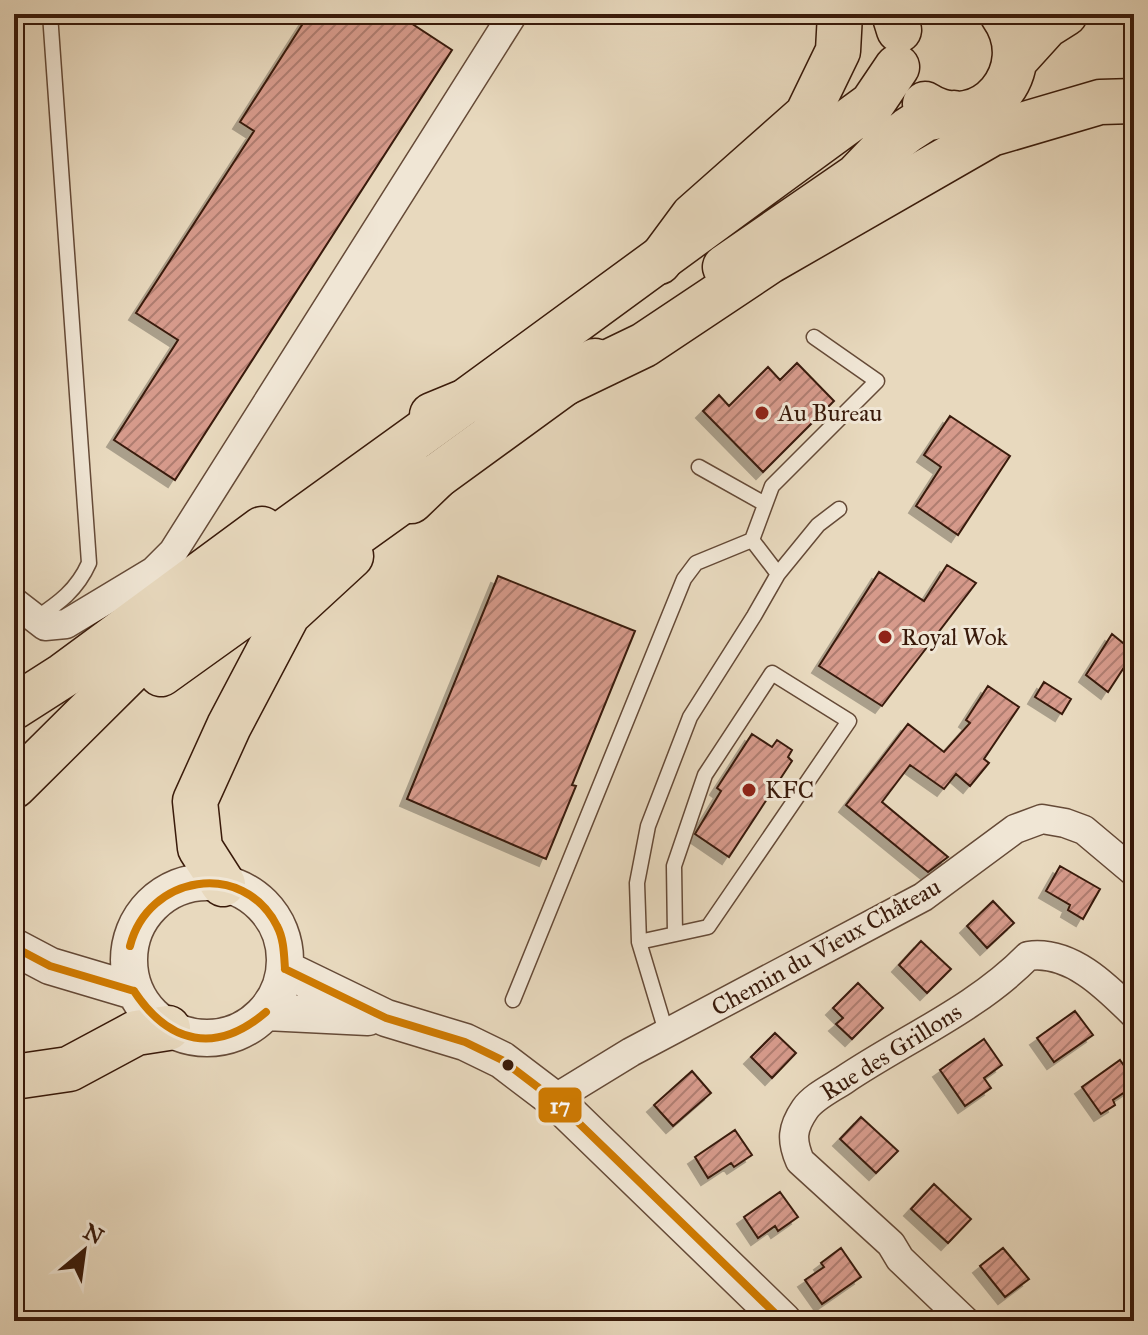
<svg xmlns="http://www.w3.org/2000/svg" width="1148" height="1335" font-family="'IM FELL Great Primer',serif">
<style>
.building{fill:url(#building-hatch);stroke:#391a0a;stroke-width:2;filter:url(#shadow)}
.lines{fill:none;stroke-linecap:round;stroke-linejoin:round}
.service-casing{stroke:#654a37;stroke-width:17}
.minor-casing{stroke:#654a37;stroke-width:31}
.tertiary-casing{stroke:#654a37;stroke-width:39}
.primary-casing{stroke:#391a0a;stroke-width:47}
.trunk-casing{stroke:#391a0a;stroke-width:47}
.motorway-casing{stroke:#391a0a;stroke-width:47}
.service{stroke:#f0e6d5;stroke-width:14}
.minor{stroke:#f0e6d5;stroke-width:28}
.tertiary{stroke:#f0e6d5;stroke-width:36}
.primary{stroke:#e8d9be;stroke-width:44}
.trunk{stroke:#e8d9be;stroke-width:44}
.motorway{stroke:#e8d9be;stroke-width:44}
.bus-1-casing{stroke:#f0e6d5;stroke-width:14}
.bus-1{stroke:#ce7a02;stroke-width:8}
.poi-dot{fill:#8f2418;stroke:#f0e6d5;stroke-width:3}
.bus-dot{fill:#391a0a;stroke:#f0e6d5;stroke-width:3}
.labels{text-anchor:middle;stroke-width:6;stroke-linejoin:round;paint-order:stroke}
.poi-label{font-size:24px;fill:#391a0a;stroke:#f0e6d5;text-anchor:start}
.street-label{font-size:24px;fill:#391a0a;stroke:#f0e6d5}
.line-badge{stroke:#f0e6d5;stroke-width:3}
.badge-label{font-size:22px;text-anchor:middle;font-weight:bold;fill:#fff}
</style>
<defs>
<pattern id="building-hatch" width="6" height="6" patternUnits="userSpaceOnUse" patternTransform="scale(2)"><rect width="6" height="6" fill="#d69a8b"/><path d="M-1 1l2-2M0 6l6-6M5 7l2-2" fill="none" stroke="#af7d70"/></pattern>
<filter id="shadow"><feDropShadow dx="-7" dy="7" stdDeviation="0" flood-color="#0004"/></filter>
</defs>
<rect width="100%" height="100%" fill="#e8d9be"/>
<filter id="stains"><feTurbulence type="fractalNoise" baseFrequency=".0025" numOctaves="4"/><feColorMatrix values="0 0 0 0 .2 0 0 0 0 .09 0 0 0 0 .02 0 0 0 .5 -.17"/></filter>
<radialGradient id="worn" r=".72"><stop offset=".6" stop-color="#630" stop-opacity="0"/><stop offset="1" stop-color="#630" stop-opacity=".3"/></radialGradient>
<path class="building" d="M309 14H397L452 50 175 480 114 440 178 340 136 313 254 131 240 122Z
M797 363 834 401 763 472 703 411 719 395 729 406 768 367 780 380Z
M950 416 1010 456 958 535 916 506 941 467 924 455Z
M947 565 976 583 882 706 819 666 879 572 924 601Z
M498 576 635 631 572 785 576 786 546 859 407 799Z
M1112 634 1134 652 1108 692 1086 675Z
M1044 682 1071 699 1062 714 1035 697Z
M988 686 1019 707 984 759 989 763 970 786 956 774 944 789 910 765 882 802 948 857 928 872 846 805 908 724 944 752 970 723 966 720Z
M752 734 772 747 777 740 792 750 788 757 792 761 729 857 695 834 721 791 717 788Z
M1060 866 1100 889 1083 919 1068 910 1070 905 1046 891Z
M993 901 1014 923 987 948 967 926Z
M921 941 951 969 927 993 899 965Z
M858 983 883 1008 852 1039 836 1024 843 1018 833 1008Z
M1075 1011 1093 1035 1054 1062 1037 1038Z
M775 1033 796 1053 772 1078 751 1057Z
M984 1039 1002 1065 984 1078 991 1088 965 1106 940 1070Z
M1120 1060 1134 1080V1086L1113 1100 1115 1105 1101 1114 1082 1087Z
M692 1071 711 1093 673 1126 654 1105Z
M861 1117 898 1151 876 1173 840 1139Z
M735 1130 752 1155 734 1167 731 1163 708 1178 695 1157Z
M934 1184 971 1219 948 1243 911 1209Z
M780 1192 798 1217 778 1231 775 1226 758 1238 744 1217Z
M841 1248 861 1277 822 1304 805 1280 824 1267 821 1263Z
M1003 1248 1029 1279 1005 1297 980 1266Z"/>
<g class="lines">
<g class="service-casing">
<path id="service" d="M699 467 765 504
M752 540 772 486 877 381 814 337
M778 574 818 525 839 509
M35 619C59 603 77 590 89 563L50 14
M639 942 708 927 849 721 772 673 705 775 674 866 675 934
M513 1000 684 579 696 563 752 540 778 574 754 616 690 717 648 826 637 883 639 942 667 1035"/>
</g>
<g class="minor-casing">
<path id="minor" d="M14 602 45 626 66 624 154 571 173 552 513 14
M556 1101 564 1093 631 1052 923 897 1015 829 1042 819 1065 823 1084 830 1134 872
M965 1321 900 1259 891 1244 800 1161C791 1140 792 1128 805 1109 813 1097 832 1088 844 1080 905 1039 976 1009 1028 956 1070 950 1106 986 1134 1014"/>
</g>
<g class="tertiary-casing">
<path id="tertiary" d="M129 960a78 78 0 1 1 156 0a78 78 0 1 1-156 0Z
M14 947 50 966 134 991
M285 969 386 1018 465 1042 502 1060 556 1101 783 1321
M266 1012 368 1017"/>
</g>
<g class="primary-casing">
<path id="primary" d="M1017 58 1046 26 1065 14
M925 104C981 140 1042 70 1002 14
M725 267 857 176 881 151 908 130 925 119 954 113
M432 415 466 401 872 104 897 67
M411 501 437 476 595 361
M14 707 64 675 262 529
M223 884 200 848 195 801 229 726 288 614 351 556"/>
</g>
<g class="trunk-casing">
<path id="trunk" d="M161 674 437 476
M14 786 149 652 283 533 466 401
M14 1077 69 1069 136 1033 168 1028"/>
</g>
<g class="motorway-casing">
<path id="motorway" d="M894 14 899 30
M659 262 693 216 807 115 838 51 840 14
M565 383 644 345 770 261 991 134 1100 102 1134 101"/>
</g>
<use href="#service" class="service"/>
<use href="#minor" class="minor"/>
<use href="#tertiary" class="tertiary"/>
<use href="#primary" class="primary"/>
<use href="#trunk" class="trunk"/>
<use href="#motorway" class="motorway"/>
<g class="bus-1-casing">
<path id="bus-1" d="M130 946C148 875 243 859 277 926 284 939 284 955 285 969
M14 947 50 966 134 991
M285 969 386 1018 465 1042 502 1060 556 1101 783 1321
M134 991C169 1044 216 1055 266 1012"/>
</g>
<use href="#bus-1" class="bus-1"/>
</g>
<g class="poi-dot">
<circle cx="762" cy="413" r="8"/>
<circle cx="885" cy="637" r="8"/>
<circle cx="749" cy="790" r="8"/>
</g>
<circle class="bus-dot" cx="508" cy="1065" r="7"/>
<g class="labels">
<g class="poi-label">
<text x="778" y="421">Au Bureau</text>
<text x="901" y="645">Royal Wok</text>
<text x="765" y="798">KFC</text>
</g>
<g class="street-label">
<text transform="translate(826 947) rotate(-29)" y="8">Chemin du Vieux Château</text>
<text transform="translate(891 1052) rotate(-32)" y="8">Rue des Grillons</text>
</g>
</g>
<rect class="line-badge" x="537" y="1086" width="46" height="38" rx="8" fill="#ce7a02"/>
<g class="badge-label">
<text x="560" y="1113">17</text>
</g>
<rect width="1148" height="1335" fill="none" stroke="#e8d9be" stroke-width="48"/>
<rect x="16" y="16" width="1116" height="1303" fill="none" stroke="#391a0a" stroke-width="4"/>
<rect x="24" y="24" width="1100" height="1287" fill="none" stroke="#391a0a" stroke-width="2"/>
<g transform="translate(84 1251) rotate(29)" stroke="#f0e6d5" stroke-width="6" paint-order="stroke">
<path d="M0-6L14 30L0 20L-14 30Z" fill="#391a0a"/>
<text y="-12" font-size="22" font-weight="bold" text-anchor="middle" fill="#391a0a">N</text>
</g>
<rect width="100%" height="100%" filter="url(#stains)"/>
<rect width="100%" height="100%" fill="url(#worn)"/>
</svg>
